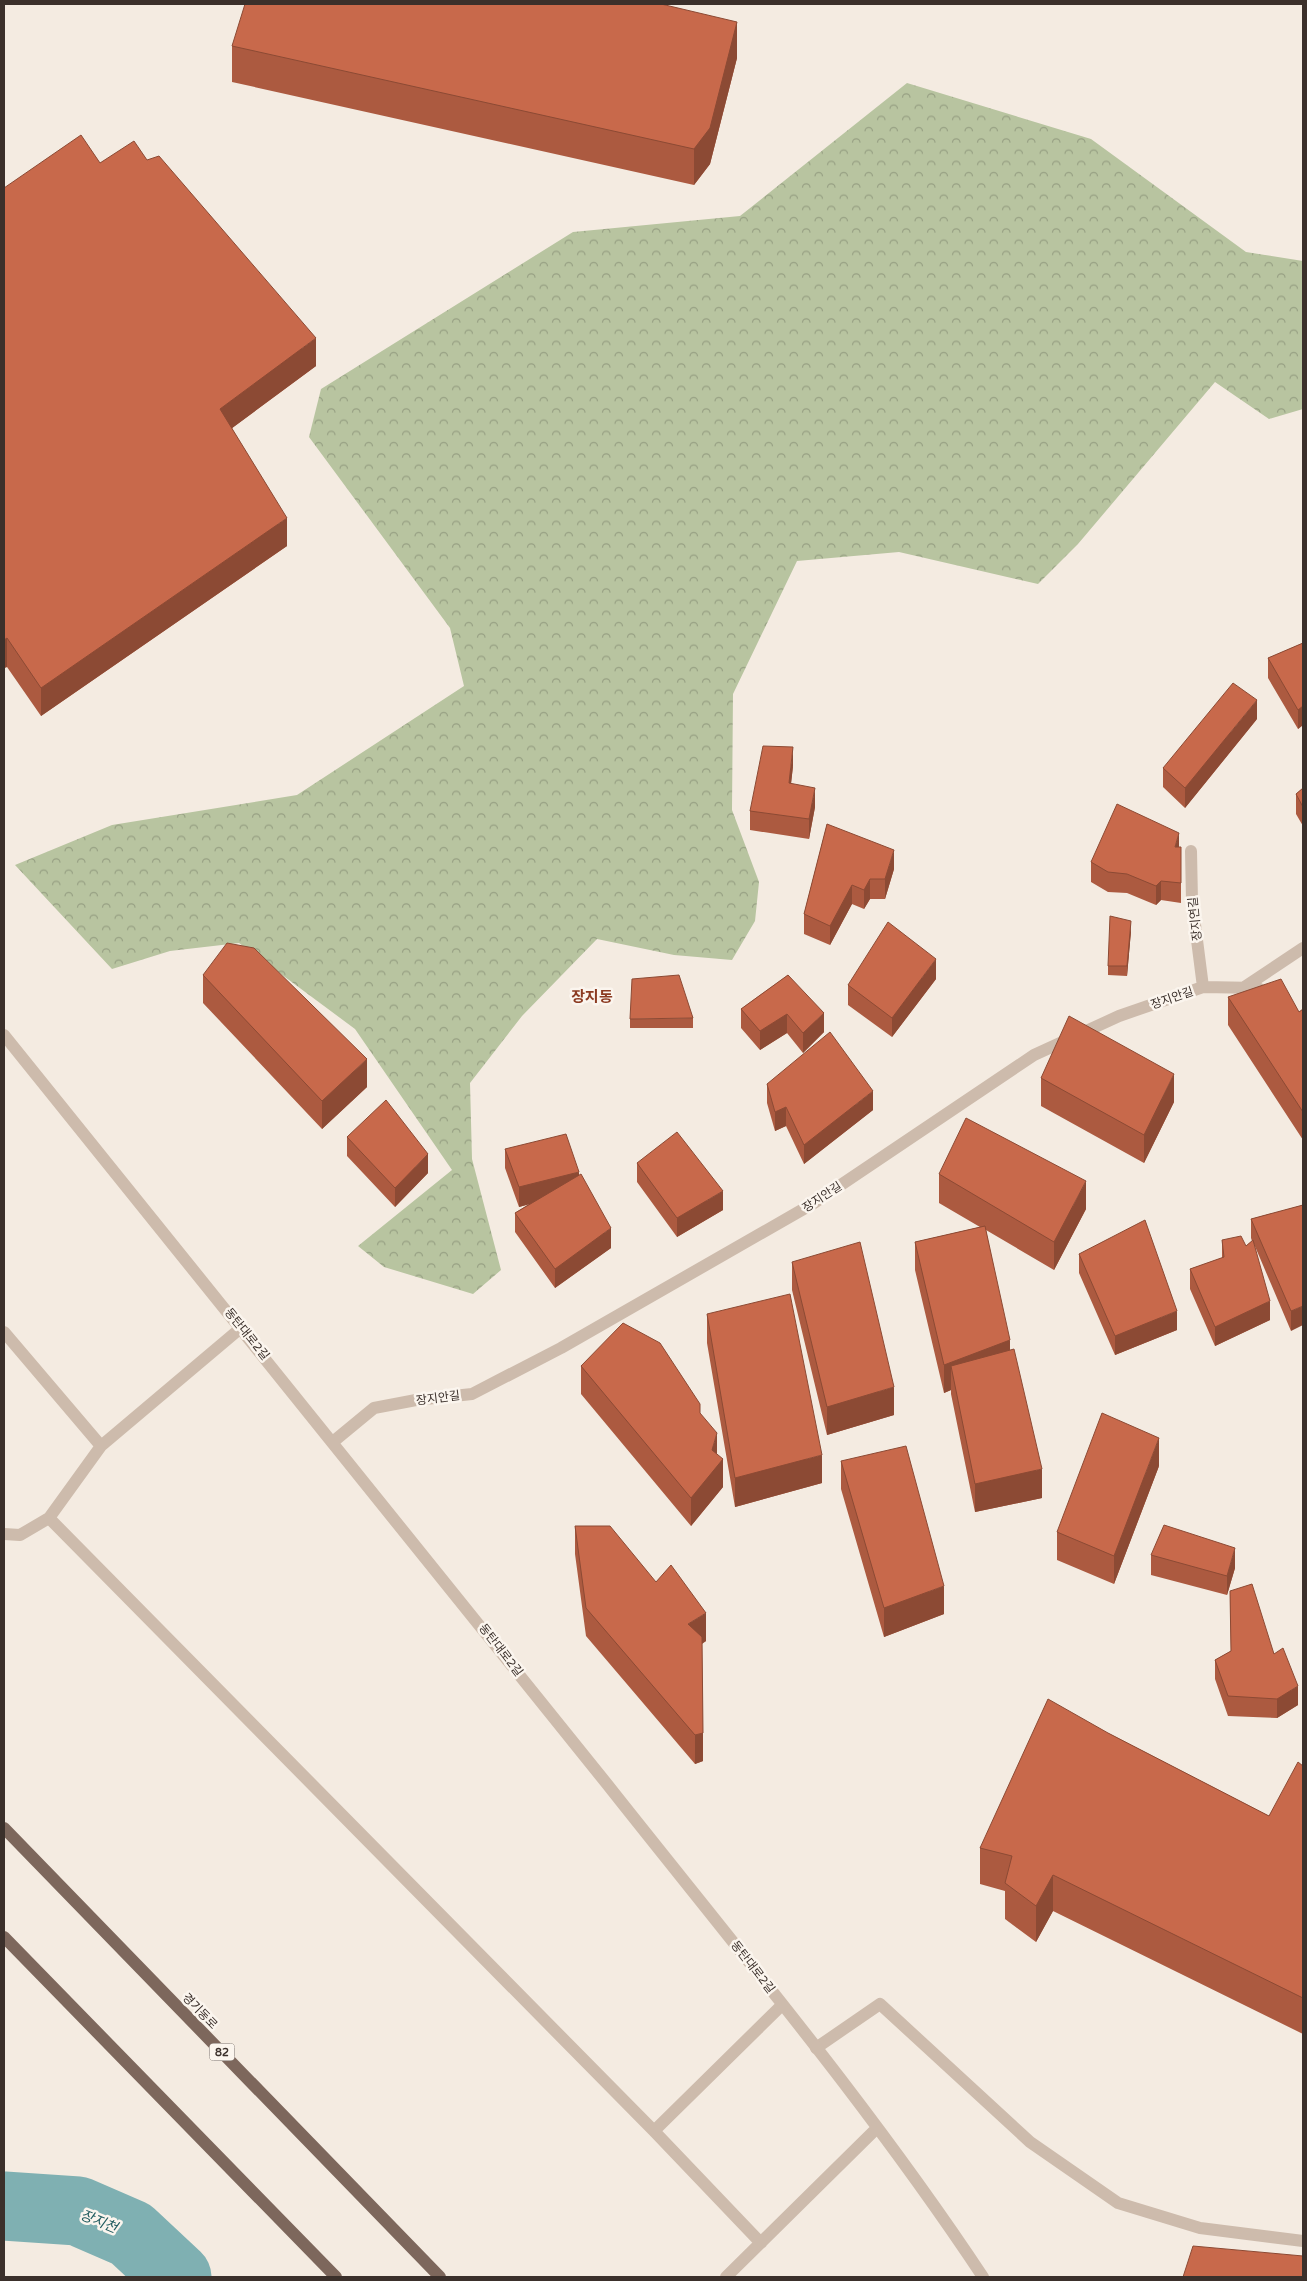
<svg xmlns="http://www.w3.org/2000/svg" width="1307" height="2281" font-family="'Varela Round','Noto Sans KR',sans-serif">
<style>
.forest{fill:url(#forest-crowns)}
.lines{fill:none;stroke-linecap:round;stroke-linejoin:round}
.river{stroke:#7fb0b2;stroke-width:69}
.service{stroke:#cdbbac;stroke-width:12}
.minor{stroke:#cdbbac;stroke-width:12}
.primary{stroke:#7d675c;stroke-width:12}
.wall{fill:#ac5a40}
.shaded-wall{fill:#8c4a34}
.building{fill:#c8694b;stroke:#8c4a34}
.labels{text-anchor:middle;stroke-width:5;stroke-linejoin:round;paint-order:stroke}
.shield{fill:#fbf5ee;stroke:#756b66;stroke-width:1}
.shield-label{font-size:11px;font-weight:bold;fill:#3b302b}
.street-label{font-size:12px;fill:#3b302b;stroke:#fbf5ee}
.water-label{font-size:14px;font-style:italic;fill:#1f5a5e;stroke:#fbf5ee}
.quarter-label{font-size:15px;font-weight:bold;fill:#8c3b22;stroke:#fbf5ee}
</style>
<defs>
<pattern id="forest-crowns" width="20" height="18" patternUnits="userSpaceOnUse" patternTransform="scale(1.25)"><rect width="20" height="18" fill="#b8c4a0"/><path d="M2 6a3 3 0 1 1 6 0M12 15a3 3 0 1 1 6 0" fill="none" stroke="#97a083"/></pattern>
</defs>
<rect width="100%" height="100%" fill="#f4ebe1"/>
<path class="forest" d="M907 83 1091 139 1246 252 1303 261V409L1269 419 1215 382 1078 544 1038 584 899 552 797 561 733 694 732 810 759 882 755 921 732 960 674 955 597 939 522 1016 470 1083 472 1159 501 1270 473 1294 384 1267 358 1246 452 1170 355 1029 239 943 170 951 112 969 15 865 112 825 297 795 464 686 450 628 309 437 321 389 573 232 740 216Z"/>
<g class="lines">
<path class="river" d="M4 2206 78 2211 131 2234 177 2277"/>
<path class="service" d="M816 2048 880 2004 1030 2142 1118 2203 1200 2228 1303 2241"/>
<path class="minor" d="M1191 851 1192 901 1203 987
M1243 988 1303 948
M4 1035C206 1283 407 1533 607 1784 735 1946 869 2105 983 2277
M4 1332 101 1446 49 1518 20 1535 4 1534
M334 1441 374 1408 416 1400 472 1394 561 1348 814 1203 1034 1055 1119 1016 1203 987 1258 988 1269 997
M101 1446 242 1327
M49 1518 654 2131 761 2243
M654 2131 782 2005
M726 2277 877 2128"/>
<path class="primary" d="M4 1828 440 2277
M4 1937 336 2277"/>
</g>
<path class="wall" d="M232 46 737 58 710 164 694 185 232 82Z
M147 160 316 366 232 428 287 546 41 716 7 667 4 668V188L100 163Z
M1303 643V725L1298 729 1268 678V658Z
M1257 719 1185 808 1163 787V768Z
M793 766 791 783 815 807 809 839 750 830V811Z
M1303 788V826L1296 814V794Z
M827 824 894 869 885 899H870L864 909 852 904 830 945 804 934V914Z
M1179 847H1181V903L1161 900 1156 905 1127 893 1108 892 1091 882V862Z
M1131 931 1127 976 1108 975V966Z
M203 975 367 1087 322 1129 203 1003Z
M788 975 824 1032 803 1053 787 1033 760 1050 741 1028V1009Z
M936 979 892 1037 848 1005V985Z
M1228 997 1299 1012 1303 1009V1140L1228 1025Z
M693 1018V1028H630V1019Z
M1041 1078 1174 1102 1144 1163 1041 1106Z
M767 1084 873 1110 804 1164 786 1126 775 1131 767 1103Z
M347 1137 428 1173 395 1207 347 1156Z
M505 1149 579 1175 611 1248 555 1288 515 1232V1213L529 1204 519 1207 505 1168Z
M637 1163 723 1210 677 1237 637 1182Z
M939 1174 1086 1209 1054 1270 986 1230 1010 1350 1042 1498 975 1512 951 1394V1390L944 1393 915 1270V1242L980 1227 939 1203Z
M1303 1205 1291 1331 1254 1244 1270 1320 1215 1346 1190 1289V1269L1222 1258V1240L1246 1246 1252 1241 1251 1238V1219Z
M1079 1254 1177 1330 1115 1355 1079 1273Z
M792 1262 894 1415 827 1435 792 1290Z
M707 1314 822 1483 735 1507 707 1343Z
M581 1366 700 1413 717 1454 723 1487 691 1526 581 1394Z
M841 1461 944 1614 884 1637 841 1489Z
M1159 1466 1114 1584 1057 1560V1532Z
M575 1526 706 1641 702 1644 703 1761 695 1764 586 1636 575 1554Z
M1151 1555 1235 1568 1227 1595 1151 1575Z
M1230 1591 1274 1654 1298 1705 1277 1718 1228 1716 1215 1679V1660L1231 1651Z
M1108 1733 1269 1816 1303 1766V2034L1053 1911 1036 1942 1005 1919V1891L980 1884V1848Z"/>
<path class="shaded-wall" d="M737 22V58L710 164 694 185V149Z
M316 338V366L220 437V409Z
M287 518V546L41 716V688Z
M7 638V667L4 668V640Z
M1257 700V719L1185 808V788Z
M1303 706V725L1298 729V710Z
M793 747V766L789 802V783Z
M815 788V807L809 839V819Z
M1179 833V852L1175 847Z
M894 850V869L885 899V879Z
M870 879V899L864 909V890Z
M1161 881V900L1156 905V886Z
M852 885V904L830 945V926Z
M1131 921V931L1127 976V966Z
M936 959V979L892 1037V1018Z
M824 1013V1032L803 1053V1033Z
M787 1014V1033L760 1050V1031Z
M367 1059V1087L322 1129V1101Z
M1174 1074V1102L1144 1163V1135Z
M873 1091V1110L804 1164V1145Z
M786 1107V1126L775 1131V1112Z
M428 1154V1173L395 1207V1188Z
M579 1172V1191L519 1207V1187Z
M1086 1181V1209L1054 1270V1242Z
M723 1191V1210L677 1237V1218Z
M611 1228V1248L555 1288V1269Z
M1270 1301V1320L1215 1346V1327Z
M1303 1306V1325L1291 1331V1311Z
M1177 1311V1330L1115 1355V1336Z
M1010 1340V1368L951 1366V1390L944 1393V1365Z
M894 1387V1415L827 1435V1407Z
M717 1433V1461L723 1459V1487L691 1526V1498L712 1450Z
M1159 1438V1466L1114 1584V1556Z
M822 1455V1483L735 1507V1478Z
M1042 1469V1498L975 1512V1484Z
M1235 1548V1568L1227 1595V1576Z
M944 1586V1614L884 1637V1608Z
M706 1613V1641L688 1652V1624Z
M1298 1686V1705L1277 1718V1699Z
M703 1733V1761L695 1764V1735Z
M1053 1875V1911L1036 1942V1906Z"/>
<path class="building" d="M245 4H661L737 22 710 128 694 149 232 46Z
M81 135 100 163 134 141 147 160 159 156 316 338 220 409 287 518 41 688 7 638 4 640V188Z
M1303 643V706L1298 710 1268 658Z
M1233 683 1257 700 1185 788 1163 768Z
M763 746 793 747 789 783 815 788 809 819 750 811Z
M1303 788V807L1296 794Z
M1117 804 1179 833 1175 847H1181V883L1161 881 1156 886 1127 874 1108 872 1091 862Z
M827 824 894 850 885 879H870L864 890 852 885 830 926 804 914Z
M1110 916 1131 921 1127 966H1108Z
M888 922 936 959 892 1018 848 985Z
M227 943 254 948 367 1059 322 1101 203 975Z
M679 975 693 1018 630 1019 632 979Z
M788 975 824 1013 803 1033 787 1014 760 1031 741 1009Z
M1281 979 1299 1012 1303 1009V1112L1228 997Z
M1069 1016 1174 1074 1144 1135 1041 1078Z
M830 1032 873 1091 804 1145 786 1107 775 1112 767 1084Z
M386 1100 428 1154 395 1188 347 1137Z
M966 1118 1086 1181 1054 1242 939 1174Z
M677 1132 723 1191 677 1218 637 1163Z
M566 1134 579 1172 519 1187 505 1149Z
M581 1174 611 1228 555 1269 515 1213Z
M1303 1205V1306L1291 1311 1251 1219Z
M1145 1220 1177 1311 1115 1336 1079 1254Z
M985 1226 1010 1340 944 1365 915 1242Z
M1241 1236 1246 1246 1253 1240 1270 1301 1215 1327 1190 1269 1224 1257 1222 1240Z
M860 1242 894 1387 827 1407 792 1262Z
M790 1294 822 1455 735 1478 707 1314Z
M623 1323 660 1343 700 1404V1413L717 1433 712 1450 723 1459 691 1498 581 1366Z
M1014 1349 1042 1469 975 1484 951 1366Z
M1102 1413 1159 1438 1114 1556 1057 1532Z
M906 1446 944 1586 884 1608 841 1461Z
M1164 1525 1235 1548 1227 1576 1151 1555Z
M575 1526H610L656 1582 671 1565 706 1613 688 1624 702 1637 703 1733 695 1735 586 1608Z
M1252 1584 1274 1654 1283 1648 1298 1686 1277 1699 1228 1696 1215 1660 1231 1651 1230 1591Z
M1048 1699 1108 1733 1269 1816 1298 1762 1303 1766V1998L1053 1875 1036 1906 1005 1883 1012 1856 980 1848Z
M1193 2246 1303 2256V2277H1183Z"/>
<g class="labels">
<rect class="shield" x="209.5" y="2043.5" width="25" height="17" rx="4"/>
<g class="shield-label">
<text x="222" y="2056">82</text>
</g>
<g class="street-label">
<text transform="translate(1195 919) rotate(-96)" y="4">장지연길</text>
<text transform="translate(1172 998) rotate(-19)" y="4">장지안길</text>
<text transform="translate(822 1197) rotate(-33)" y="4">장지안길</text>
<text transform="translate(247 1334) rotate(51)" y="4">동탄대로2길</text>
<text transform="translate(438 1398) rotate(-7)" y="4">장지안길</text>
<text transform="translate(501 1650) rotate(52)" y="4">동탄대로2길</text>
<text transform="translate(753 1967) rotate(52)" y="4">동탄대로2길</text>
<text transform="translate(200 2011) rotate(46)" y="4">경기동로</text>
</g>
<g class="water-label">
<text transform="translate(99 2221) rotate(22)" y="5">장지천</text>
</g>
<g class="quarter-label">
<text x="592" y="1002">장지동</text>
</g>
</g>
<rect width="1307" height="2281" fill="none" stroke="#3b302b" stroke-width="10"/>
</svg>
